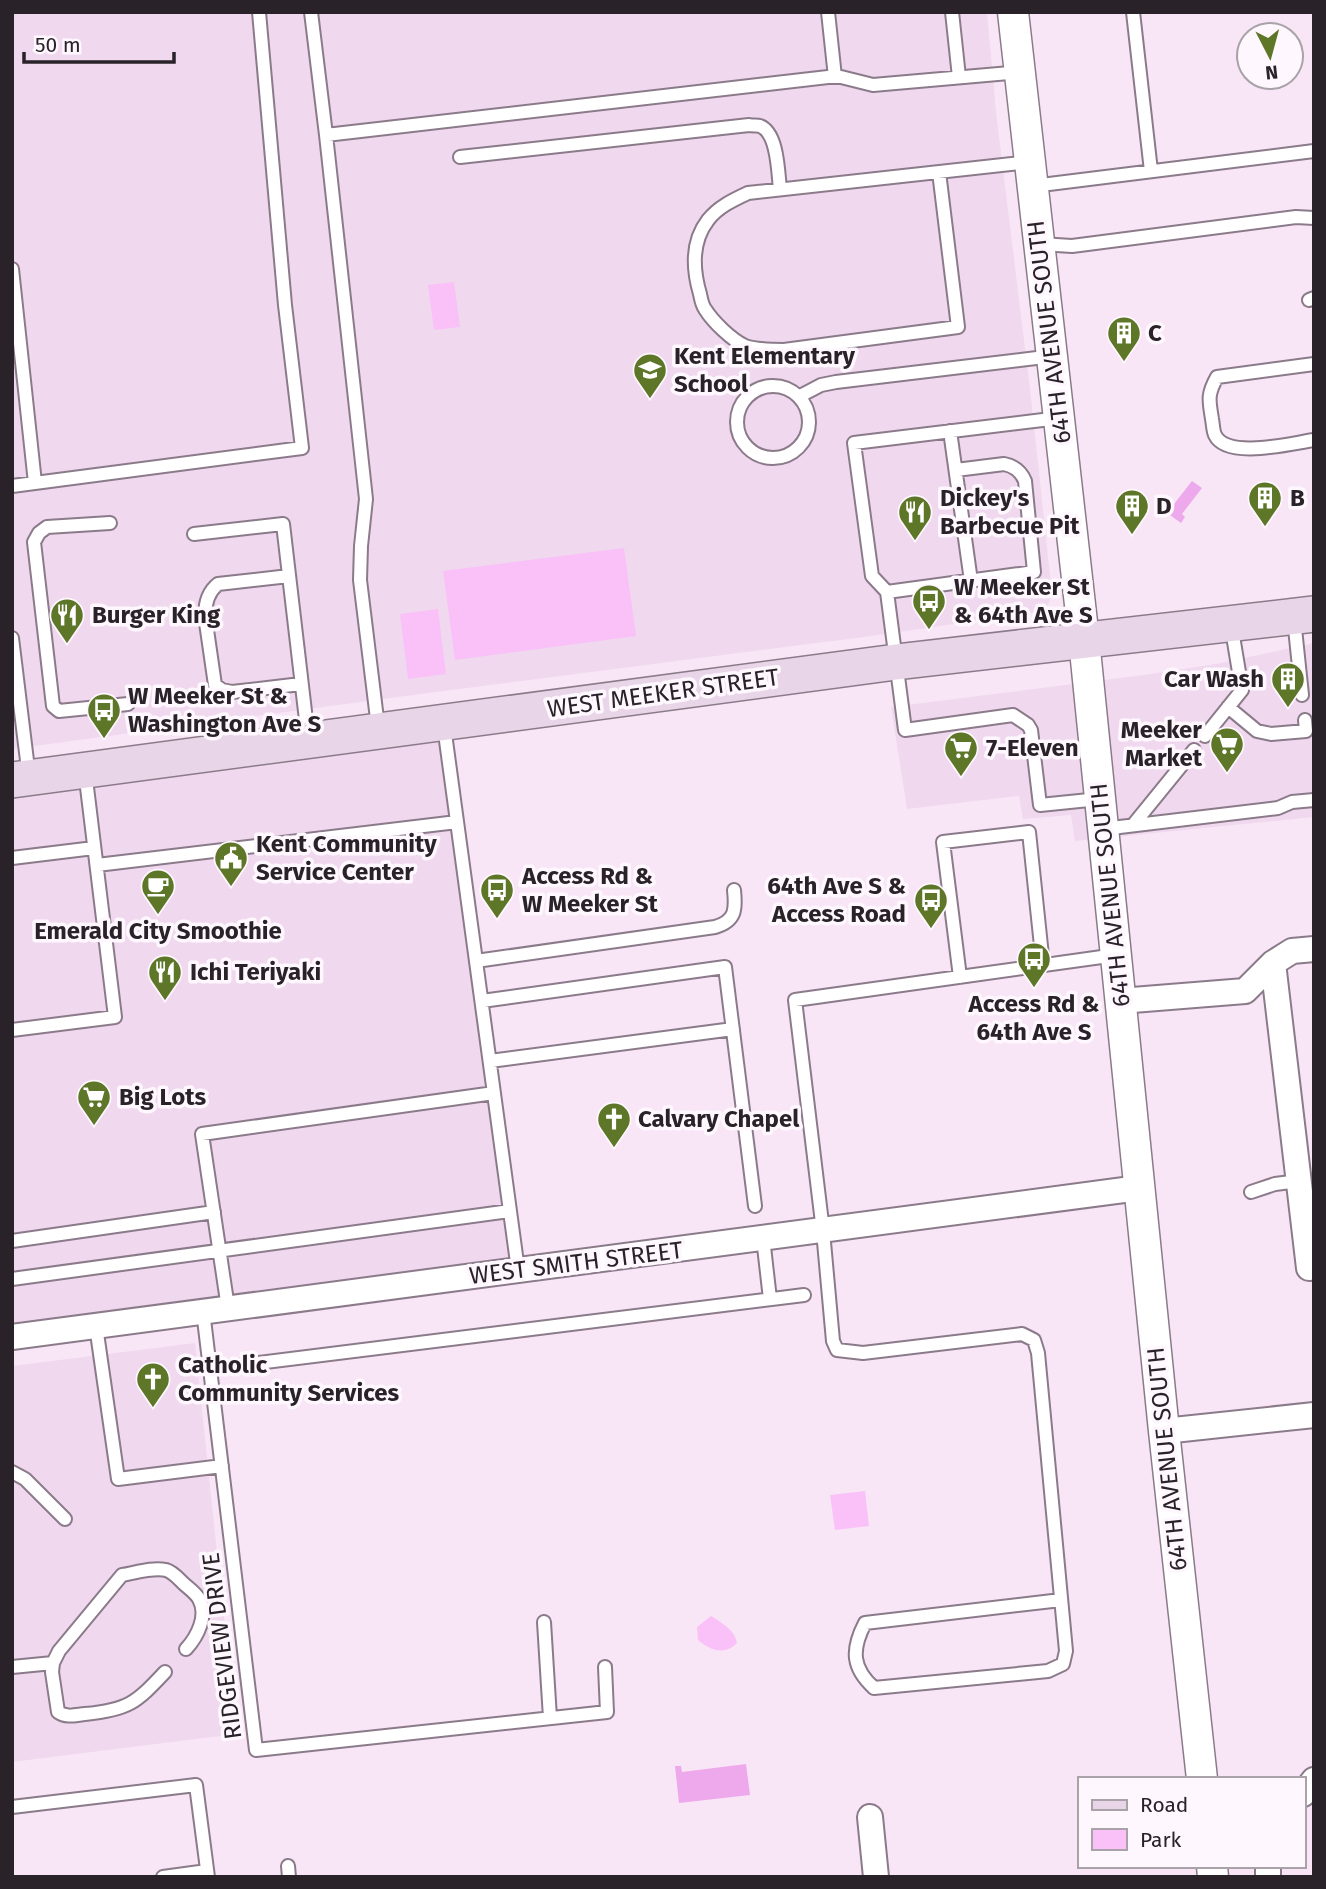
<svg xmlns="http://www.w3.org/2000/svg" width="1326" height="1889" font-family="'Fira Sans',sans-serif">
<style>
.built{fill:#f0d8ee}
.green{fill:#f9c1f7}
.water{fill:#eea8ec}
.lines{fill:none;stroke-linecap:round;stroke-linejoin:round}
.service-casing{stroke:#8b7b8a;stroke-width:16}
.minor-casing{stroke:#8b7b8a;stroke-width:28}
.tertiary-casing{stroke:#8b7b8a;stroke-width:33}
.secondary-casing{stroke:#8b7b8a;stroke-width:38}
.service{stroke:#fff;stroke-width:12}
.minor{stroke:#fff;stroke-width:24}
.tertiary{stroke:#fff;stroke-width:30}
.secondary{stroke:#e8d6e8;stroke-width:35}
.labels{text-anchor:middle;stroke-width:7;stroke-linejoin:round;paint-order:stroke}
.street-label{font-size:24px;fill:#292228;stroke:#fef7fe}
.poi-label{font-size:24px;font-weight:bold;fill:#292228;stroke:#fef7fe;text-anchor:start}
</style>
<rect width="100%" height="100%" fill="#f8e6f7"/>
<path class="built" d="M12 12H987L996 112 1030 389 1052 593 1049 603 1043 609 1037 612 864 637 405 696 12 749Z
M1314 643V817L1075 841 1071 815 1023 819 1019 796 907 809 891 707 1151 674 1216 664Z
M444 722 518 1270 12 1337V780Z
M195 1343 236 1734 12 1762V1366Z"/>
<path class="green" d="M454 282 460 327 434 330 428 285Z
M624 548 636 636 455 660 443 571Z
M438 609 446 674 408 679 400 614Z
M865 1491 869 1526 835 1530 830 1495Z
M711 1616C722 1623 734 1629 737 1643 724 1656 710 1650 698 1640L697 1627Z"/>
<path class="water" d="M1192 481 1202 488 1182 514 1185 517 1181 523 1167 513Z
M746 1764 750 1795 679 1803 675 1766H681L682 1772Z"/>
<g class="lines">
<g class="service-casing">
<path id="service" d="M311 12 326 135 828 77H841L873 85 1020 72
M828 12 835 77
M952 12 959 77
M1133 12 1151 171
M326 135 366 499 361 546 360 580 378 727
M460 157 749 125C753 126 757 125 760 126 778 133 778 173 780 189
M939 172 958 327 784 350C772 350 757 350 745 346 732 340 713 322 705 309 702 305 701 299 700 294 693 270 691 242 708 220 718 207 733 200 748 193L1030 162
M1033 186 1314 151
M1040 244 1072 246 1296 217 1314 218
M12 269 35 483
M1309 300 1314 298
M1314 364 1217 377C1207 395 1209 400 1212 419 1213 424 1213 431 1215 435 1227 460 1292 443 1314 440
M737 422a36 36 0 1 1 72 0a36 36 0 1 1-72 0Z
M800 396 821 385 836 382 1053 356
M950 431 971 581
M956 470 1004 464C1014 466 1021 471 1025 481L1034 572 887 592 905 730 1013 715 1028 725 1031 730 1040 805 1099 799
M12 486 302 448 285 305 259 12
M110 523 47 527 39 533 34 542 53 706 59 711 128 704
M194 534 283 524 308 737
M289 576 218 584C208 592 205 604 205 616L215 685 222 690 232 692 301 684
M887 592 872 576 854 443 1059 418
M1294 619 1302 695
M12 638 29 777
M1228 707 1257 731 1271 734 1306 731 1305 720
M444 726 518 1270
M1205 736 1242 690 1231 624
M1133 825 1194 750
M1103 829 1278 808 1292 802 1314 800
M12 858 94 848
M97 865 457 822
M476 961 715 927C736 921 736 909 734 890
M960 977 943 842 1029 832 1043 965
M482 1001 725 967 755 1206
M12 1030 115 1017 85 771
M490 1061 733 1029
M1251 1192 1275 1184 1299 1181
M763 1238 770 1299
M12 1241 214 1212
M12 1279 510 1211
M228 1308 202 1134 494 1093
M203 1311 256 1750 607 1712 605 1667
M96 1326 118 1479 222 1466
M210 1369 804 1295
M12 1472 25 1479 65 1519
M1061 1600 865 1623C851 1650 852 1668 874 1688L1048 1671 1063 1664 1066 1651 1038 1353 1034 1340 1022 1334 863 1353 837 1350 833 1341 823 1231 795 1000 1116 955
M544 1622 550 1718
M12 1667 53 1663
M165 1672C136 1703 128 1710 85 1714 75 1715 67 1718 58 1712L52 1672 53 1663 59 1651 122 1575C135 1573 152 1567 166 1570 173 1572 178 1578 183 1583 188 1588 195 1592 199 1599 208 1615 198 1636 186 1649
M12 1807 196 1785 208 1877
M288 1866 289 1877
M163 1877 207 1871"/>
</g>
<g class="minor-casing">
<path id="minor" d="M1273 963 1309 1268
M1120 1001 1245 991 1273 963 1292 951 1314 949
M12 1337 1139 1188
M1164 1431 1314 1415
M1303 1794 1314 1780
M870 1817 876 1877
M1268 1877V1866"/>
</g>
<g class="tertiary-casing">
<path id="tertiary" d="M1013 12 1084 640 1164 1431 1202 1779
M1212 1866 1213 1877"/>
</g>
<g class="secondary-casing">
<path id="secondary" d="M12 780 896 662 1314 614"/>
</g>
<use href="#service" class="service"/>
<use href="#minor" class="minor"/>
<use href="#tertiary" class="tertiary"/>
<use href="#secondary" class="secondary"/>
</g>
<defs>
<g id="building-pin" transform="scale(1.75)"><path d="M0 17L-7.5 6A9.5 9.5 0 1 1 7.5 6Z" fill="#5d7628" stroke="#fef7fe"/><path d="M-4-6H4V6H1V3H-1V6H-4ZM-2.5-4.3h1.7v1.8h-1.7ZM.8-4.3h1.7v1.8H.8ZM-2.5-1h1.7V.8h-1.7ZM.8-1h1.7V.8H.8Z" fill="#fff"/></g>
<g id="school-pin" transform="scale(1.75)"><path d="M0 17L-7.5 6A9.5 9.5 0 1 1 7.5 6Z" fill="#5d7628" stroke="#fef7fe"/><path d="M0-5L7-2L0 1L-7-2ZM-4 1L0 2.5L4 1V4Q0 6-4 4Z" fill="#fff"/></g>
<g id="restaurant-pin" transform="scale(1.75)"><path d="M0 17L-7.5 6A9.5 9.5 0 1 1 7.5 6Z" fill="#5d7628" stroke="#fef7fe"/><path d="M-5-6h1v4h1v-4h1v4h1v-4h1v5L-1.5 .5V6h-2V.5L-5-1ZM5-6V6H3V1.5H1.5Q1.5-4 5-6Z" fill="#fff"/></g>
<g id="bus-pin" transform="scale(1.75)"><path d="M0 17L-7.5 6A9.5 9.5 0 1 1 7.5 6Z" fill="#5d7628" stroke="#fef7fe"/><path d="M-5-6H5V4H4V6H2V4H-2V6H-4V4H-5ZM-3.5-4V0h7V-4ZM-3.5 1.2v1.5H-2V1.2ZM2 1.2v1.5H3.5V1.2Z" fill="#fff"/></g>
<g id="supermarket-pin" transform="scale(1.75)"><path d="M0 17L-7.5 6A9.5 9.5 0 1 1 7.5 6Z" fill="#5d7628" stroke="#fef7fe"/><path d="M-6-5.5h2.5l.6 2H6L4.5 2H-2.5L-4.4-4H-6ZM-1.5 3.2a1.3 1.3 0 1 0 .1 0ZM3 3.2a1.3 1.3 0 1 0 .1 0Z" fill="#fff"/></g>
<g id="civic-pin" transform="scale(1.75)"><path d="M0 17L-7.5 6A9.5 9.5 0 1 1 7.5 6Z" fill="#5d7628" stroke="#fef7fe"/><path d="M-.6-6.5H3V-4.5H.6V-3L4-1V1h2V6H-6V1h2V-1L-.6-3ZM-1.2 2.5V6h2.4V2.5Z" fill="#fff"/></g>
<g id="cafe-pin" transform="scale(1.75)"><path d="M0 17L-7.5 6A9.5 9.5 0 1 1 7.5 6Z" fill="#5d7628" stroke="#fef7fe"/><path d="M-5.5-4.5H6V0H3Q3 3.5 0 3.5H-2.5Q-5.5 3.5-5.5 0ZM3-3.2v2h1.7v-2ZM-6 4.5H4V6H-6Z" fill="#fff"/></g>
<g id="church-pin" transform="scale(1.75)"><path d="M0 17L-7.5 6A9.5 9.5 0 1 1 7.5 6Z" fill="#5d7628" stroke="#fef7fe"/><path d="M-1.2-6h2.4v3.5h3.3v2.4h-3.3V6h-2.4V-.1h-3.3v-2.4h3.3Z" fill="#fff"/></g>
</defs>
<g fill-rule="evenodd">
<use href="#building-pin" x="1124" y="333"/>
<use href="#school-pin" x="650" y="370"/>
<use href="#building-pin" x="1265" y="498"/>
<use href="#building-pin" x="1132" y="506"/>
<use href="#restaurant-pin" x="915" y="512"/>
<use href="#bus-pin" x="929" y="601"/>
<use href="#restaurant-pin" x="67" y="615"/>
<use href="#building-pin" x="1288" y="679"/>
<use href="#bus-pin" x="104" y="710"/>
<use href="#supermarket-pin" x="1227" y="744"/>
<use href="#supermarket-pin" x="961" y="748"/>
<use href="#civic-pin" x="231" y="858"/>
<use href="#cafe-pin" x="158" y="886"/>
<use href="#bus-pin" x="497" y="890"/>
<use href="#bus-pin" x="931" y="900"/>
<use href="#bus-pin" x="1034" y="959"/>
<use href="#restaurant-pin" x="165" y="972"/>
<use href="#supermarket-pin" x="94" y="1097"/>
<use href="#church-pin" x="614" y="1119"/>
<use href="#church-pin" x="153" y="1379"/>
</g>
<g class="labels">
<g class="street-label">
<text transform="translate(1049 332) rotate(-97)" y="8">64TH AVENUE SOUTH</text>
<text transform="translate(663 693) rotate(-8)" y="8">WEST MEEKER STREET</text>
<text transform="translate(1110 895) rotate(-96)" y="8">64TH AVENUE SOUTH</text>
<text transform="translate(576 1263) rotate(-7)" y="8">WEST SMITH STREET</text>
<text transform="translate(1167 1459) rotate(-96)" y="8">64TH AVENUE SOUTH</text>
<text transform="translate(222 1646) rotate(-97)" y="8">RIDGEVIEW DRIVE</text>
</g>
<g class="poi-label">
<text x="1148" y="341">C</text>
<text x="674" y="364">Kent Elementary<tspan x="674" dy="28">School</tspan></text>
<text x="940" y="506">Dickey's<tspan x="940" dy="28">Barbecue Pit</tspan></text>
<text x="1290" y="506">B</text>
<text x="1156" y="514">D</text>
<text x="954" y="595">W Meeker St<tspan x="954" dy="28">&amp; 64th Ave S</tspan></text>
<text x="92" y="623">Burger King</text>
<text x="1264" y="687" text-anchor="end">Car Wash</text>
<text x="128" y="704">W Meeker St &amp;<tspan x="128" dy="28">Washington Ave S</tspan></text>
<text x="1202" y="738" text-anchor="end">Meeker<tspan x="1202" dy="28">Market</tspan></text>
<text x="986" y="756">7-Eleven</text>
<text x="256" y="852">Kent Community<tspan x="256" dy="28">Service Center</tspan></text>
<text x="522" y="884">Access Rd &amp;<tspan x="522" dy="28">W Meeker St</tspan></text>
<text x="906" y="894" text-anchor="end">64th Ave S &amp;<tspan x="906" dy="28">Access Road</tspan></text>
<text x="158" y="939" text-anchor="middle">Emerald City Smoothie</text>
<text x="190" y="980">Ichi Teriyaki</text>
<text x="1034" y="1012" text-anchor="middle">Access Rd &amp;<tspan x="1034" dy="28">64th Ave S</tspan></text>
<text x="119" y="1105">Big Lots</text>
<text x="638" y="1127">Calvary Chapel</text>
<text x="178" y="1373">Catholic<tspan x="178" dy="28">Community Services</tspan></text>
</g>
</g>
<rect width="1326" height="1889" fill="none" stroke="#292228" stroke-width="28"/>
<rect x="1078" y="1777" width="228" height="91" fill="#fef7fe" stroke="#a9a2a8" stroke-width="2"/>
<rect x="1092" y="1800" width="35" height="10" fill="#e8d6e8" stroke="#a9a2a8" stroke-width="2"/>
<text x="1140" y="1812" font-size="21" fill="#292228">Road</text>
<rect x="1092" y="1829" width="35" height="21" fill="#f9c1f7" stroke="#a9a2a8" stroke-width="2"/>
<text x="1140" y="1847" font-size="21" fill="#292228">Park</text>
<g transform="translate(1270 56) rotate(174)"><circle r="33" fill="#fef7fe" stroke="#a9a2a8" stroke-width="2"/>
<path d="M0-5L12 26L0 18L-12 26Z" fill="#5d7628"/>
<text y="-10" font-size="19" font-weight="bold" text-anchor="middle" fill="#292228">N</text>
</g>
<path d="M24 52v10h150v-10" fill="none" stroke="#292228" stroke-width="3.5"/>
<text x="35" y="52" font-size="21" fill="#292228" stroke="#fef7fe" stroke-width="5" paint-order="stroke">50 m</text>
</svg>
